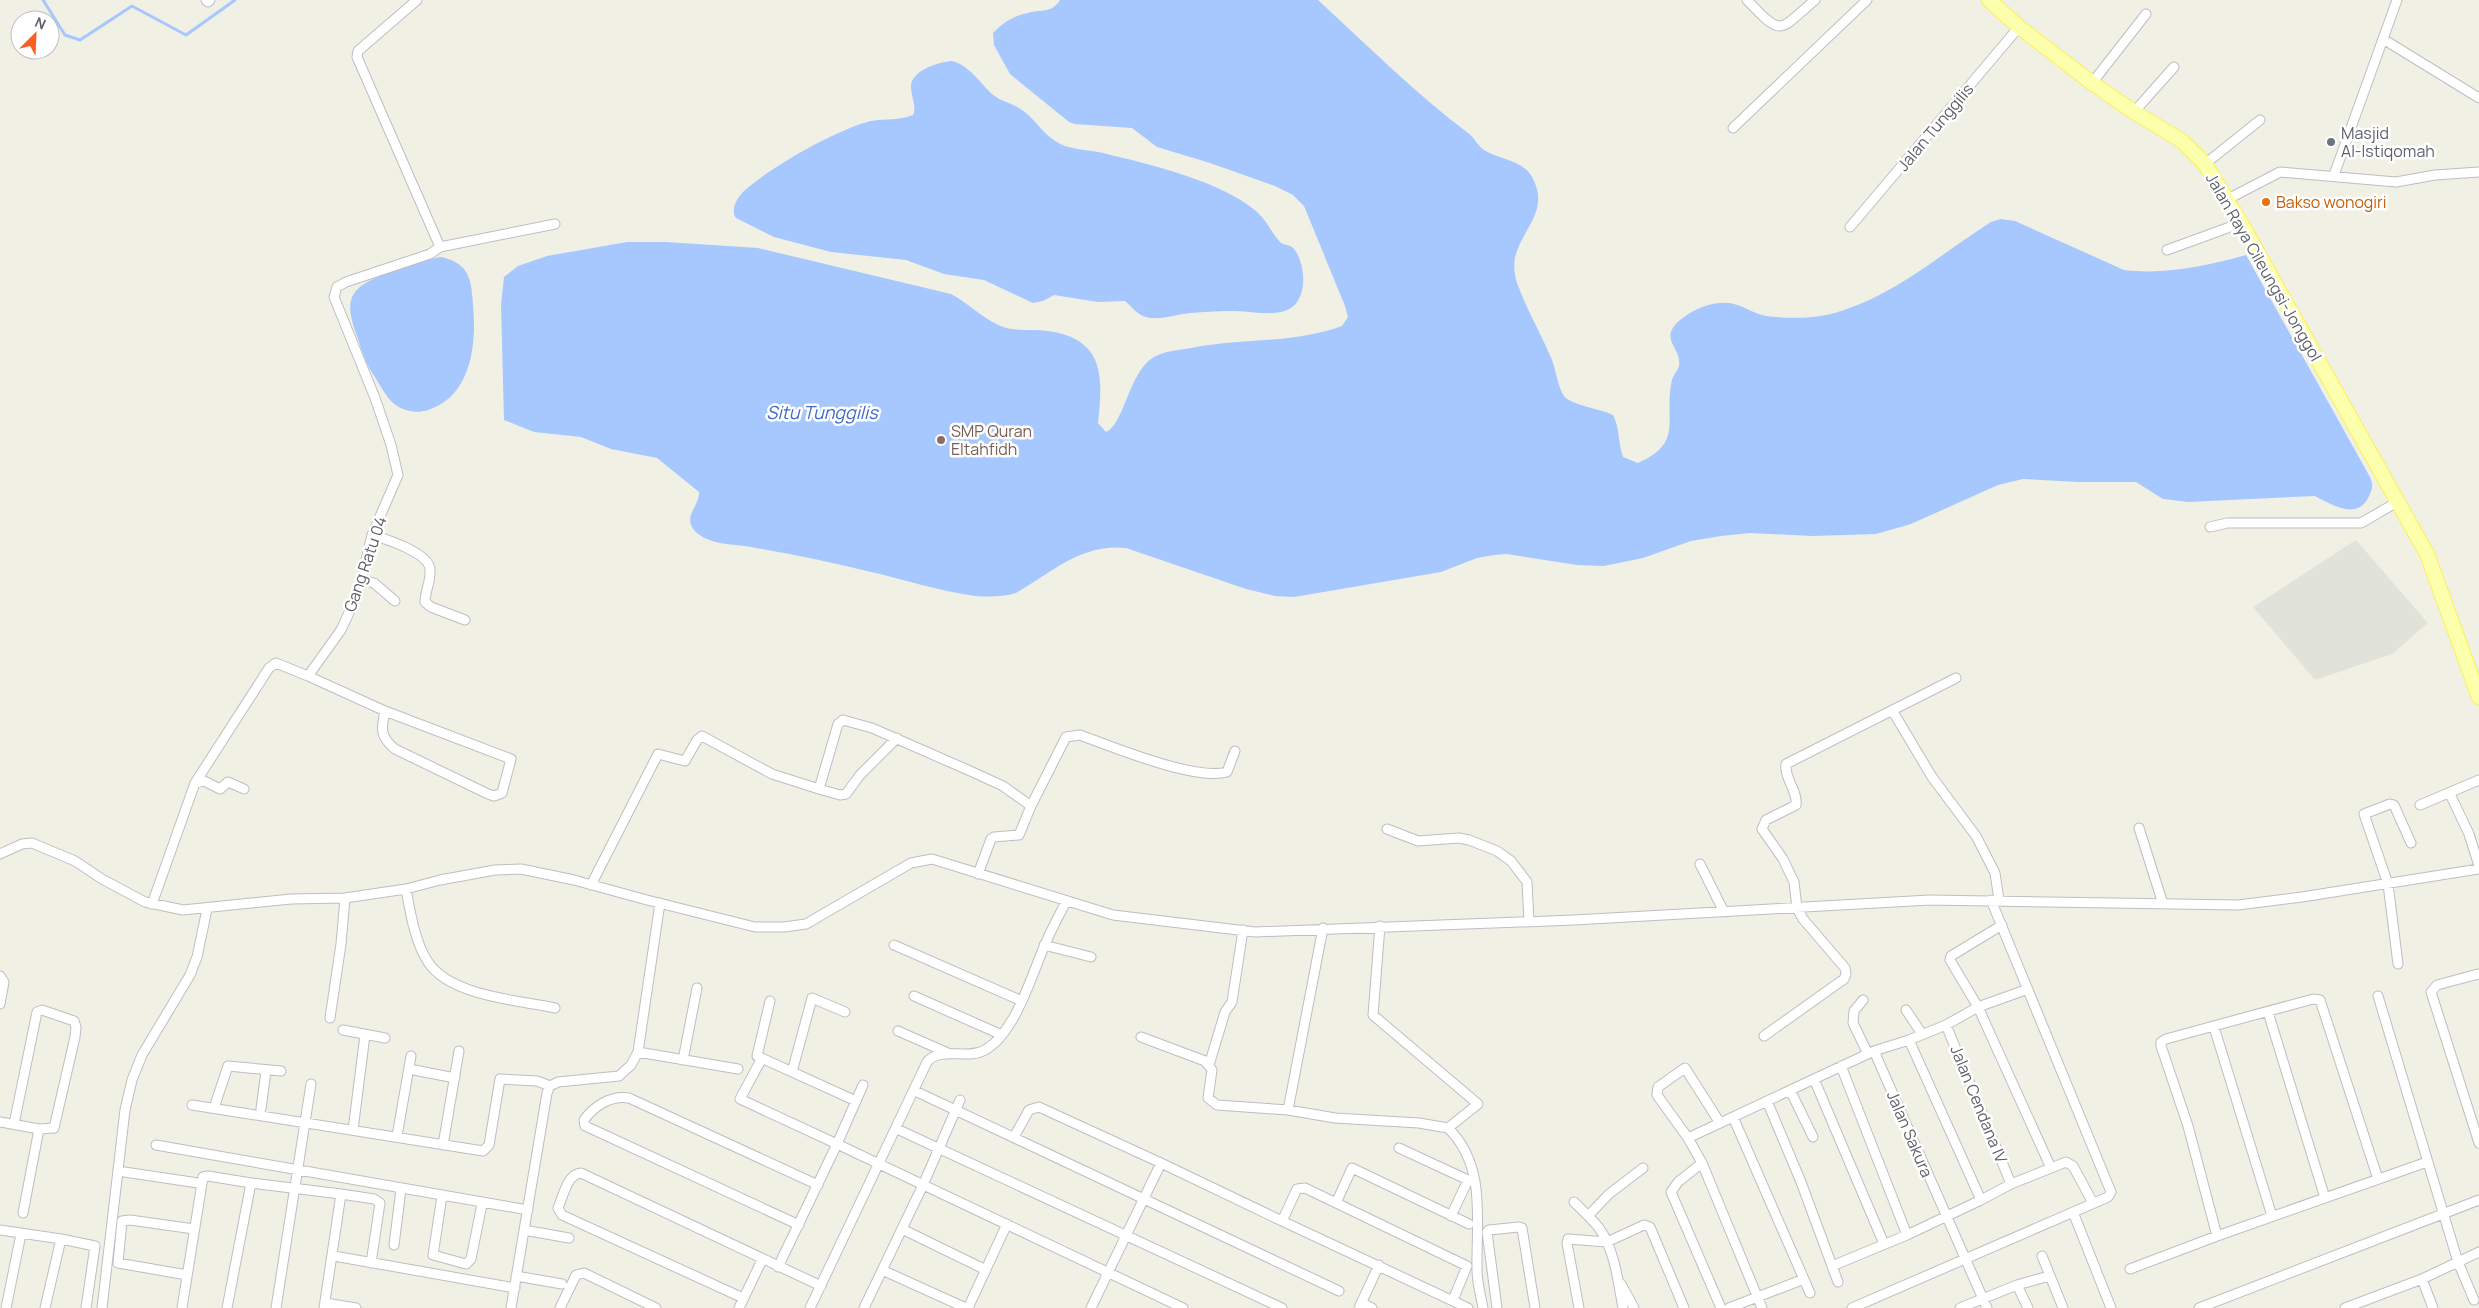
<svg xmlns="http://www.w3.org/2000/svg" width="2479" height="1308" font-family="Manrope,sans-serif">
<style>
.industrial{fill:#e1e2da}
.water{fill:#a7c7ff}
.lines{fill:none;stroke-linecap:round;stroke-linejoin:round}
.stream{stroke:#a7c7ff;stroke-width:3}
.minor-casing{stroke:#bdbec5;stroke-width:11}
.primary-casing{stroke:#fef051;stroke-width:16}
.minor{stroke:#fff;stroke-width:9}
.primary{stroke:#fcffac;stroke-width:14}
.worship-dot{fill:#6b7280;stroke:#fff;stroke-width:2}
.food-dot{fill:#e8710a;stroke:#fff;stroke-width:2}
.education-dot{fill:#8d6e63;stroke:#fff;stroke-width:2}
.labels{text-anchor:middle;stroke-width:5;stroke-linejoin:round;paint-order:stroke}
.street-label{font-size:16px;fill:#5d5f67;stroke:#fff}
.worship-label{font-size:16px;fill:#5b616d;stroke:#fff;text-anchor:start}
.food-label{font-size:16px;fill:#c56008;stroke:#fff;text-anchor:start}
.education-label{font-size:16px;fill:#785e54;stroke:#fff;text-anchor:start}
.water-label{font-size:18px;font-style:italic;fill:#3d68cf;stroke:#fff}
</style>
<rect width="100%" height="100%" fill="#f1f0e5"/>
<path class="industrial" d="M2356 540 2428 623 2392 654 2315 680 2253 607Z"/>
<path class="water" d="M1060 0H1318C1367 45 1415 93 1468 133 1474 137 1477 145 1484 150 1499 160 1522 159 1532 177 1551 211 1521 229 1515 258 1513 268 1515 279 1519 288 1528 312 1542 336 1552 360 1556 371 1558 387 1564 396 1571 405 1601 409 1613 415 1620 429 1618 443 1623 457L1638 463C1685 443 1663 418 1672 380 1673 375 1678 371 1679 366 1682 346 1655 338 1684 317 1698 307 1718 300 1734 304 1745 307 1755 314 1766 316 1791 319 1818 319 1841 311 1898 293 1942 253 1991 222L2001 219 2015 221 2124 270C2164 275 2207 266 2246 255L2370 477C2373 484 2373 489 2369 496 2358 521 2332 505 2315 496L2188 502 2163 499 2136 482H2078L2023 479 1998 485 1911 524 1876 534 1813 536 1750 533 1721 536 1691 541 1643 558 1604 566 1577 565 1507 554 1494 555 1477 558 1441 572 1294 597 1275 596 1246 589 1126 548C1082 543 1052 572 1016 593 1003 597 989 597 975 596 939 591 906 580 871 572 831 562 791 554 751 547 734 544 711 545 697 533 680 517 700 507 699 492L657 458 611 449 581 437 534 432 504 420 501 305 504 277 518 266 547 256 627 242H666L758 248 951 294C970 304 986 322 1006 328 1020 331 1035 329 1048 331 1105 339 1103 377 1098 423L1106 432C1124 425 1129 371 1154 357 1165 351 1179 350 1191 348 1241 338 1293 344 1342 326L1348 317 1345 306 1304 206 1293 195 1275 186 1210 163 1157 147 1132 128 1075 124 1069 122 1010 74 994 45 993 33C1003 23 1013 16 1028 13 1041 9 1051 14 1060 0Z
M952 61C970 66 979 82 992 94 1001 102 1013 103 1022 110 1039 122 1043 137 1065 146 1077 150 1090 150 1103 153 1148 164 1222 181 1257 212 1267 221 1271 232 1280 242 1284 246 1290 244 1293 248 1301 256 1304 273 1303 284 1299 326 1257 310 1229 311 1216 311 1204 312 1191 313 1176 314 1157 322 1143 316 1136 313 1130 305 1125 301L1098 302 1054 295 1043 301 1033 303 984 280 944 274 906 260 831 252 774 237 736 218C730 210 737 198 744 191 771 167 829 134 864 123 879 117 898 122 913 115 917 106 911 97 911 87 911 70 939 62 952 61Z
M441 257C450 259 461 263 466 272 472 282 472 293 473 305 477 344 471 397 428 410 415 414 402 411 392 402 385 395 379 383 373 374 366 364 362 351 358 339 342 297 350 287 390 272 407 265 423 260 441 257Z"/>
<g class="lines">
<path class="stream" d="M43 0 65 35 80 40 132 6 186 35 235 0"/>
<g class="minor-casing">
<path id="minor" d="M206 0 208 2 210 0
M417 0 358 51 357 57 440 247
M1747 0C1783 38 1778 31 1815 0
M2383 39 2479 98
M2092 83 2146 14
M2134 112 2174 67
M1733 128 1867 0
M2205 164 2260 120
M2334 175 2397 0
M2228 199 2280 172 2396 182 2435 175 2479 172
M1850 227 2019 27
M2167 250 2241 223
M2210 527 2227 523H2361L2399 501
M372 535C386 539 430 553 430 570 431 581 425 591 425 602L431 607 465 620
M362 580 374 583 395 601
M308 676 385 711 511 759 502 793 494 796 488 794 395 749C380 737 381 729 385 711
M1892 710 1932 777 1976 836 1995 873 1999 900
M195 783 204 781 220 789 228 782 244 789
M819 789 840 795 846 794 860 775 897 738
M2450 794 2469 834 2479 866
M2420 805 2479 780
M1031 806 1066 737 1080 735C1113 747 1195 781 1227 772L1235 751
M2139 828 2163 904
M1387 829 1418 841 1459 838 1469 840 1497 851 1511 861 1527 882 1529 921
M0 854 22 844 32 843 75 861 102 879 145 902 183 910 291 899 345 898 406 889 440 880 495 870 521 869 574 880 647 900 755 927H784L806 924 911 863 932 859 1113 915 1255 932 1574 920 1930 900 2238 905 2302 897 2479 869
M1700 864 1724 912
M591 885 658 754 685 761 697 740 702 736 772 774 819 789 838 724 843 720 872 728 968 770 1003 786 1031 806 1019 835 994 837 991 839 978 874
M406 889C410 911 415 943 428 962 450 996 518 1000 555 1008
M152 904 195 783 269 668 276 663 308 676 341 630 358 593 372 535 398 475 391 445 375 398 334 297 337 287 346 282 430 254 440 247 555 224
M2002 925 1951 956 1950 960 1978 1007 2051 1168
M1380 926 1373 1015 1478 1104 1448 1128
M894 945 1022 1001
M1044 945 1091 957
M2398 964 2388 884 2364 814 2390 804 2394 805 2411 843
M2478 974 2437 985 2431 992 2479 1143
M0 976 4 982 0 1004
M914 996 1002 1035
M2378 996 2458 1262 2474 1300
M1863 1000 1854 1011 1853 1023 1868 1054
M770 1001 757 1056 856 1101
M1906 1010 1922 1034
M2268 1012 2325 1198
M330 1018 341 944 345 898
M1946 1025 2011 1184
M2214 1027 2272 1216
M343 1030 385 1038
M898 1031 948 1053
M1764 1036 1844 979 1846 974 1845 968 1803 919 1797 908 1794 882 1783 859 1762 829 1766 820 1796 805C1798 791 1784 778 1786 764L1956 678
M1141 1037 1205 1061 1212 1070 1208 1098 1217 1105 1288 1110 1335 1118 1419 1123 1448 1128C1487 1166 1476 1221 1477 1270 1477 1283 1481 1296 1483 1308
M1874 1051 1987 1308
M638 1052 738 1069
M762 1058 740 1099 837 1144 863 1085
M683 1060 697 988
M1209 1065 1225 1012 1232 1002 1243 930
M1841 1066 1907 1235
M409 1069 455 1078
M792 1072 812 998 845 1012
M1814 1079 1884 1244
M1790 1090 1813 1137
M915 1091 1339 1291
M1767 1101 1801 1182 1838 1282
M192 1105 483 1151 489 1145 500 1079 537 1081 550 1086
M214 1108 228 1066 281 1071
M261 1109 266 1071
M1288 1110 1323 928
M1733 1117 1810 1293
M0 1122 39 1129 54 1128 75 1037 76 1027 74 1021 42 1010 37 1012 14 1124
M1720 1123 1685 1068 1658 1087 1657 1095 1688 1138 1702 1163 1762 1308
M897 1129 1282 1308
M353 1130 365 1035
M397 1136 411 1056
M1014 1137 1029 1110 1039 1107 1161 1163 1091 1308
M1688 1138 1874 1051 1909 1040 1946 1025 1978 1007 2028 989
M156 1145 528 1210
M443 1145 459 1051
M1399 1148 1468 1180 1451 1216
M1161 1163 1282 1221 1297 1189 1305 1188 1467 1266 1453 1300
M1702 1163 1678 1182 1671 1192 1721 1308
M118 1171 198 1183H202L203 1177 208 1176 251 1183 341 1194 324 1308
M341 1194 374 1199 380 1203 371 1263
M442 1196 433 1255 466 1264 471 1259 482 1204
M1981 1200 2011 1184 2066 1162 2073 1166 2093 1203
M1574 1202C1583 1211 1592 1219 1599 1228 1615 1250 1618 1282 1623 1308
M1336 1203 1352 1168 1469 1224
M2073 1212 2111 1308
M23 1213 39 1129
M1588 1216 1609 1194 1643 1168
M1282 1221 1468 1308
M799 1225 594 1130 585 1126 584 1120C594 1106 611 1095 629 1098L818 1185
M902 1229 986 1270
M0 1230 61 1239 95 1246 86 1308
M524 1230 569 1238
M2217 1236 2188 1126 2161 1046V1042L2166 1039 2313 999 2320 1000 2378 1179
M394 1245 401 1189
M334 1256 515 1288
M2042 1256 2063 1308
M1832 1266 1907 1235 1981 1200 1909 1040
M778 1267 837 1144 1183 1308
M2130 1269 2217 1236 2427 1162
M882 1270 966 1308
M187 1275 118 1263 122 1221 130 1220 194 1229
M516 1276 562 1284
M2422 1279 2433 1308
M1621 1284 1634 1308
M2017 1285 2028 1308
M743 1298 562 1215 558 1208C563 1197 567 1174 581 1173L821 1286
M325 1303 356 1308
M1362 1303 1372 1308
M6 1308 21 1234
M45 1308 61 1239
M102 1308 125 1110 132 1080 142 1055 190 975 197 957 207 909
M182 1308 202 1183
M227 1308 251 1183
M276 1308 311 1084
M511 1308 547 1093 550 1086 558 1082 619 1076 631 1065 638 1052 660 903
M560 1308 576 1275 584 1273 656 1308
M739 1308 762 1260
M810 1308 927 1062C940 1046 968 1060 985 1050 1015 1033 1031 977 1044 947 1050 932 1058 917 1066 902
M864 1308 923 1185 960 1100
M968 1308 1007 1224
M1359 1308 1379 1265
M1497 1308 1487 1232 1489 1230 1519 1227 1522 1228 1535 1308
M1579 1308 1567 1243 1568 1239 1607 1242 1644 1225 1650 1227 1684 1308
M1729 1308 1804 1279
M1852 1308 2108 1197 2111 1192 1991 900
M1960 1308 2017 1285 2049 1276
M2199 1308 2479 1200
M2345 1308 2422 1279 2479 1252"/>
</g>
<g class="primary-casing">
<path id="primary" d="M1989 0 2019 27 2092 83 2134 112 2182 141 2205 164 2241 223 2427 554 2479 697"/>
</g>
<use href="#minor" class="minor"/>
<use href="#primary" class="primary"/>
</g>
<circle class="worship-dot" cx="2331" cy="142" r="5"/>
<circle class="food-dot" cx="2266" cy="202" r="5"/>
<circle class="education-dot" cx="941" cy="440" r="5"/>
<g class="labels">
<g class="street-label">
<text transform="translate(1935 127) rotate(-50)" y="6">Jalan Tunggilis</text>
<text transform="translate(2264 267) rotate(60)" y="6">Jalan Raya Cileungsi-Jonggol</text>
<text transform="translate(365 564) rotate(-71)" y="6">Gang Ratu 04</text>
<text transform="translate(1979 1104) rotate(68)" y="6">Jalan Cendana IV</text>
<text transform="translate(1910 1134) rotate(67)" y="6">Jalan Sakura</text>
</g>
<g class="worship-label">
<text x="2341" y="139">Masjid<tspan x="2341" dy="18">Al-Istiqomah</tspan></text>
</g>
<g class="food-label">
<text x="2276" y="208">Bakso wonogiri</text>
</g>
<g class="education-label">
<text x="951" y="437">SMP Quran<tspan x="951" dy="18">Eltahfidh</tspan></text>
</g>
<g class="water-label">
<text x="822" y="419">Situ Tunggilis</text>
</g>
</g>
<g transform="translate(35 35) rotate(24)"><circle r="24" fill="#ffffff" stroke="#bebfc2"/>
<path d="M0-4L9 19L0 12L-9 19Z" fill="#f95e23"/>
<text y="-8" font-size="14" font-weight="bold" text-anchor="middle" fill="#5d5f67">N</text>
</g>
</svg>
